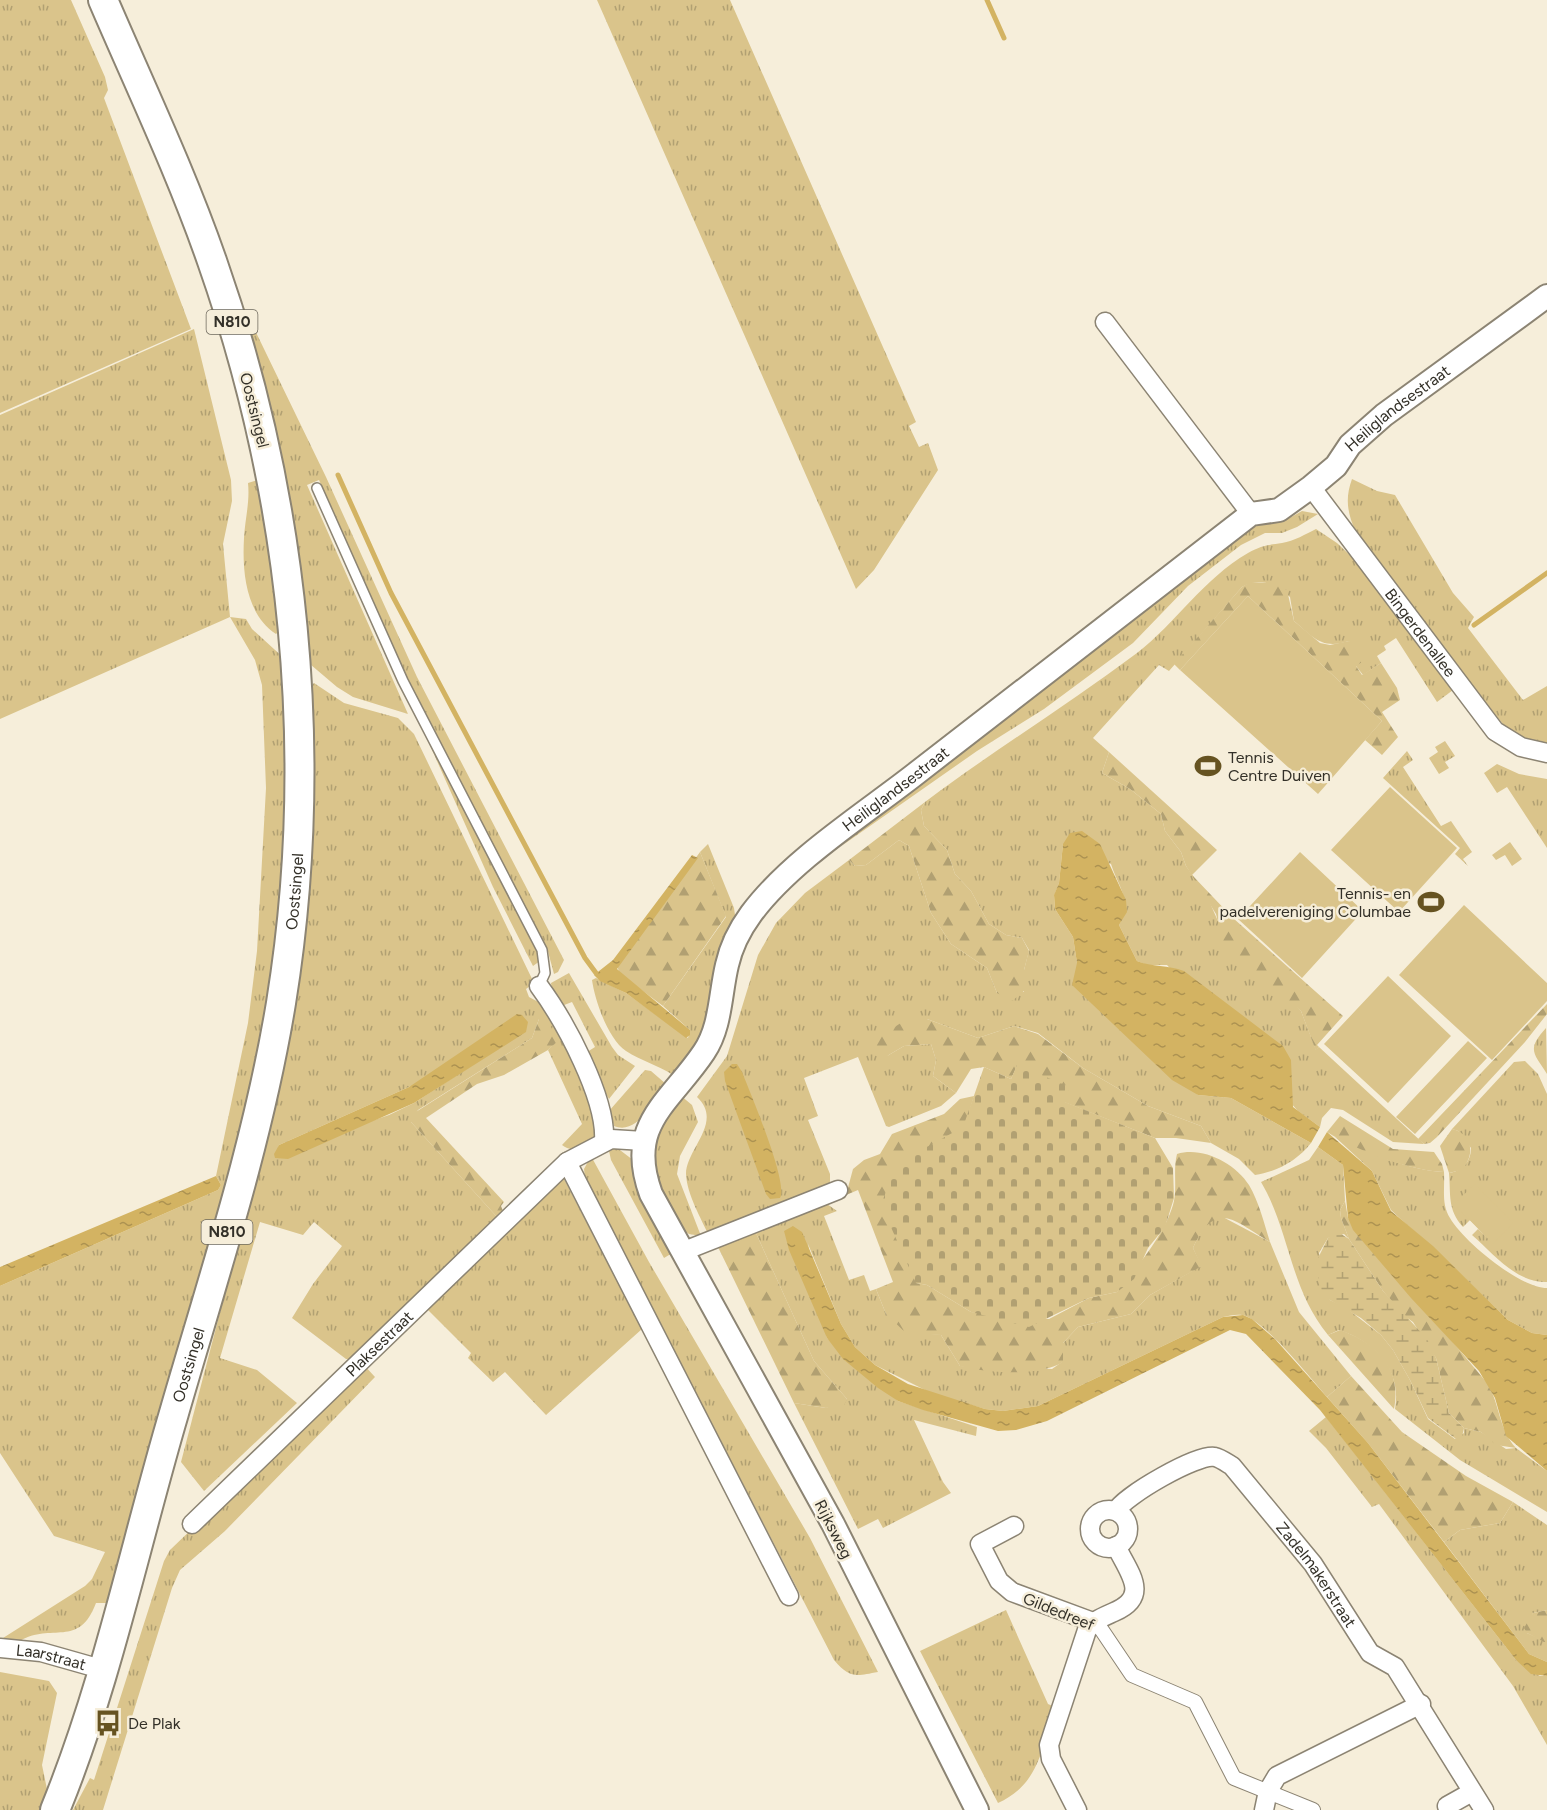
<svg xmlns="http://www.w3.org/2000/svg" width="1547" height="1810" font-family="Figtree,sans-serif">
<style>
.grass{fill:url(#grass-tufts);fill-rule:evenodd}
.forest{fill:url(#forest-firs)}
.wetland{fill:url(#wetland-marsh)}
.cemetery{fill:url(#cemetery-stones)}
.pitch{fill:#dac48b}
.water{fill:url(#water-ripples)}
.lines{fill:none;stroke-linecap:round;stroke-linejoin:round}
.stream{stroke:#d3b362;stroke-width:5}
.service-casing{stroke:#8c8473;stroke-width:12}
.pedestrian-casing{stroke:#8c8473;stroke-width:16}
.minor-casing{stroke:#8c8473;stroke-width:21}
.tertiary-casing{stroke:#8c8473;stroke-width:26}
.primary-casing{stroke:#8c8473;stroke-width:32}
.service{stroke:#fff;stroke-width:9}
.pedestrian{stroke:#fff;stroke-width:14}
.minor{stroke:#fff;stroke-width:18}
.tertiary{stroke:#fff;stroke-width:22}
.primary{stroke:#fff;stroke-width:28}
.labels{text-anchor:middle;stroke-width:5;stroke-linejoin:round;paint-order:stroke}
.shield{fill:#f6eeda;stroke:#6e695d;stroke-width:1.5}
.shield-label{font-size:15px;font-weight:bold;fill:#333028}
.street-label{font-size:16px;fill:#333028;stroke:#f6eeda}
.poi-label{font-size:16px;fill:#333028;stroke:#f6eeda;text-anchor:start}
</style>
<defs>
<pattern id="grass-tufts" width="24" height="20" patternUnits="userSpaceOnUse" patternTransform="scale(1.5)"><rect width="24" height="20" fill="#dac48b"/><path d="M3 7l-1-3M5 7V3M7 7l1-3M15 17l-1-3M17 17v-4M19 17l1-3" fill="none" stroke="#b1a072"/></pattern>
<pattern id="forest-firs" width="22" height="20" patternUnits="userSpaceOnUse" patternTransform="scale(1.5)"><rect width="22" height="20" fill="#dac48b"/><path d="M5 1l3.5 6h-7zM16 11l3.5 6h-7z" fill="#b1a072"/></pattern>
<pattern id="wetland-marsh" width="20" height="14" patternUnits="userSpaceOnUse" patternTransform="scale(1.5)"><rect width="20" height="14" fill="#dac48b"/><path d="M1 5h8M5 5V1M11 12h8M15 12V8" fill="none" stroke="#b1a072"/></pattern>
<pattern id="cemetery-stones" width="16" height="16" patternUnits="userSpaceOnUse" patternTransform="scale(1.5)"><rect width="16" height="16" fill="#dac48b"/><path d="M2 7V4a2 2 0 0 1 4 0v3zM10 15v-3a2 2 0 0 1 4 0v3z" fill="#b1a072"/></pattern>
<pattern id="water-ripples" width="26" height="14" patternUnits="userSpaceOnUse" patternTransform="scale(1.5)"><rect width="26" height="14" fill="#d3b362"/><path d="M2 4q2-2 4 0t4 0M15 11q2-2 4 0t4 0" fill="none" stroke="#ac9251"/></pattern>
</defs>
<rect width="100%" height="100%" fill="#f6eeda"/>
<path class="grass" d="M0 0H71L105 77 108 90 104 98 110 114 191 329 0 413Z
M597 0H730L916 422 909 426 919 447 928 443 938 470 874 570 856 589Z
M221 260 326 477 417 677 564 960 558 972 554 974 547 948 408 680 319 480 307 485 408 714 353 697 337 687 304 659Z
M194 329 231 480 232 501 223 544 230 617 246 619 252 629 286 660 289 745 280 936 248 1120 108 1603H96C79 1649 51 1622 20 1641L3 1638 85 1586 92 1579 105 1552 54 1536 0 1453V1286L218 1190 221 1185 216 1176 248 1023 257 951 266 788 262 685 255 660 230 617 0 719V415Z
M261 479 283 627 276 634C246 614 242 573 244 538 245 519 250 502 248 483Z
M1352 479 1377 491 1395 495 1453 593 1474 617 1468 628 1523 700 1547 686V745L1520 738 1507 729 1416 617 1356 532C1347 513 1345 498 1352 479Z
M1302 511 1318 514 1297 527 1282 533H1265L1241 545 1188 586 1133 643 1044 709 977 751 840 847 1053 674 1255 525 1284 521Z
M1316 529 1337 543 1354 559 1453 690 1437 702 1396 638 1384 646 1386 650 1377 656 1381 663 1363 675 1356 666 1349 641C1321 650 1313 637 1294 621L1290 597C1275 585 1261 576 1242 587L1169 671 1159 665 1093 738 1109 752 1102 773 1130 789 1161 814 1165 831 1181 852 1186 866 1206 894 1221 928 1301 1011 1316 1050 1319 1047 1424 1144 1393 1142 1343 1110 1331 1108 1322 1118 1320 1127 1298 1111 1167 965H1147L1137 961 1119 925C1133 901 1119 889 1111 864L1063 844 1059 883 1054 896 1055 909 1073 937 1077 963 1198 1095 1231 1098 1311 1143C1298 1160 1277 1172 1255 1175L1239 1159 1211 1143 1201 1126 1148 1106 1083 1068 1038 1033 1014 1026 978 1038 927 1019 887 1056 904 1046 931 1044 936 1060 933 1076 956 1093 941 1106 889 1127 886 1126 858 1057 804 1078 818 1116 808 1120 830 1174V1186L709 1236C701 1218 687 1195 686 1174 686 1149 724 1122 697 1097L727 1056 758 955 776 923 805 893 849 860 855 866 866 865 899 840 909 846 931 913 951 944 987 968 997 993 1024 992V970L1029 950 1022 938 1006 935 989 924 971 891 955 874 947 850 924 826 921 810 925 802C994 750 1068 705 1137 653 1176 623 1203 579 1248 553 1262 545 1268 545 1282 543 1294 541 1306 534 1316 529Z
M314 683 344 703 398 718 414 734 534 983 526 989 529 997 546 1006 597 1110V1137C585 1144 574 1155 562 1145L582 1124 548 1050 558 1040 539 1019 532 1038 418 1110 411 1122 497 1217 351 1359H346L292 1318 313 1284 342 1246 314 1222 303 1235 260 1222 220 1358 257 1370 297 1403 204 1491 181 1462 260 1159 307 690ZM488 1055 414 1103 389 1115 277 1153 279 1145 409 1087Z
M425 734 537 952 540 961 533 966 493 887Z
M1445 741 1455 756 1445 762 1449 768 1439 774 1429 758 1438 752 1435 747Z
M1407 751 1413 760 1403 767 1441 826 1451 821 1472 852 1463 859 1468 866 1455 854 1460 848 1383 778Z
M1497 764 1519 774 1547 779V848L1507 787 1497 793 1484 773Z
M1510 842 1522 859 1512 866 1505 855 1496 860 1492 855Z
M708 844 734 908 736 922 700 1043 673 1075C658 1065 641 1061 626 1051 608 1039 595 1001 592 980L596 978 626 993 688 1038 690 1030 663 1006 726 917 700 852Z
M569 973 612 1047 618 1055 635 1066 609 1099 584 1054 595 1047 572 1002 559 1007 552 991 551 983Z
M1546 1028 1547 1074C1534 1053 1526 1050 1546 1028Z
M1525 1061 1538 1074 1547 1094V1282C1516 1283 1494 1254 1472 1235L1478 1229 1493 1243 1454 1204 1470 1220 1463 1227C1447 1209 1451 1195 1449 1173 1462 1171 1471 1162 1471 1148L1458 1131 1452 1129 1514 1062Z
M645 1070 651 1071 666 1084C654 1099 638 1136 614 1126L609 1111Z
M680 1095 692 1105 698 1122 680 1156 677 1174 701 1236 689 1234 679 1227 653 1171 655 1134Z
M1334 1136C1365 1151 1410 1171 1444 1172 1445 1188 1441 1204 1450 1218 1464 1242 1520 1288 1547 1288V1335L1532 1333 1508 1320 1433 1247 1406 1224 1391 1210 1372 1171Z
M616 1147 633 1160 674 1252 664 1258 611 1160 609 1151Z
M1318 1147 1343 1165 1345 1201 1340 1210 1341 1218 1349 1239 1344 1234 1328 1238 1319 1253 1330 1300 1345 1307 1381 1335 1393 1350 1410 1380 1428 1419 1455 1439 1464 1433V1428L1481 1432 1506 1449 1516 1448 1547 1471V1512L1460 1460 1395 1409C1402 1370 1375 1342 1339 1330L1328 1335C1289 1287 1290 1231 1261 1182L1309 1160Z
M591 1156 649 1262 810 1538 878 1672C856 1676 850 1679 834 1660L585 1178 584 1169Z
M563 1177 642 1329 546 1415 505 1372 493 1382 468 1358 471 1353 425 1307Z
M827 1204 837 1211 824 1216 849 1280 864 1275 870 1291 876 1289 886 1314 921 1333 941 1335 960 1366 1052 1369 1062 1362 1063 1343 1078 1327 1131 1314 1150 1295 1201 1266 1193 1248C1200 1233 1205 1221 1221 1216L1270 1242 1299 1312 1351 1376 1327 1397C1311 1379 1264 1319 1242 1315 1236 1314 1229 1316 1223 1317L1038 1406 1003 1411 985 1409 933 1394 875 1365 855 1347 841 1324 808 1244 827 1338 898 1401 977 1427 976 1436 914 1420 943 1482 951 1493 883 1528 878 1519 858 1529 794 1403 826 1408 847 1399 814 1361 755 1231Z
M363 1364 375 1377 225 1531 180 1570 172 1588 103 1810H73L90 1778 94 1780 164 1561 170 1550Z
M1326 1417 1516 1660 1540 1676H1547V1745L1513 1686 1379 1504 1372 1507 1326 1448 1309 1431Z
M1513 1502 1547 1525V1610L1533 1613 1527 1633 1547 1642V1662L1529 1654 1444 1542 1460 1530 1500 1523Z
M1006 1610 1048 1704 1055 1707C1042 1747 1040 1784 998 1803L920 1651Z
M0 1672 49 1681 57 1693 42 1765 48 1794 39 1810H0Z"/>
<path class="forest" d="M1250 582 1273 583 1287 590 1294 621 1320 643 1330 645 1349 641 1366 650 1368 658 1356 666 1362 675 1381 663 1397 688 1400 700 1382 712 1398 737 1382 755 1365 740 1382 721 1248 596 1180 670 1174 664 1242 587Z
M1109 752 1217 850 1192 875 1233 918 1343 1016 1317 1045 1319 1047 1316 1051 1301 1011 1224 947 1216 914 1186 866 1181 852 1165 831 1161 814 1130 789 1102 773Z
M925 802 921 810 924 826 947 850 955 874 971 891 989 924 1006 935 1022 938 1029 951 1024 970V991L1012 1001 997 993 987 968 951 944 931 913 909 846 899 840 866 865 855 866 849 860Z
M700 852 726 916 663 1006 620 974 617 966Z
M1547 1004V1014L1525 1042 1437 1137 1430 1143 1424 1144 1418 1139Z
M544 1016 559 1040 548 1050 504 1075 477 1084 426 1118 504 1202 501 1206 503 1211 497 1217 411 1122V1115L532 1038 539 1019Z
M907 1019H927L978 1038 1014 1026 1038 1034 1083 1068 1148 1106 1201 1126 1211 1143 1176 1138H1155L1064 1102 1017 1066 1011 1079 984 1067 971 1069 956 1093 933 1076 936 1060 931 1044 904 1046 887 1056 876 1052V1039Z
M974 1096 916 1283 927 1285 971 1312 1049 1319 1089 1298 1117 1292C1137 1267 1167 1232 1174 1201 1177 1185 1173 1170 1177 1154 1202 1146 1235 1163 1249 1185 1259 1202 1264 1223 1270 1242 1234 1221 1216 1198 1193 1248L1202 1266 1150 1295 1131 1314 1078 1327 1063 1343V1362C1039 1377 987 1373 960 1366L941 1335 907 1334 886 1314 876 1289 893 1282 858 1190 846 1195 853 1169 864 1160 880 1154 892 1134 944 1114 960 1099Z
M1340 1116 1393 1149 1434 1152 1442 1164 1444 1172C1410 1171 1356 1150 1327 1132Z
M1452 1129C1474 1134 1475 1157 1461 1170L1449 1173 1440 1146Z
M1345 1201 1348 1218 1488 1384C1500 1406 1499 1429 1516 1448L1496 1445 1481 1432 1464 1428 1449 1413 1436 1358 1413 1322 1403 1315 1383 1291 1349 1239 1341 1218 1340 1210Z
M755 1231 814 1361 847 1399 844 1405 826 1408 794 1403 718 1247Z
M1340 1330C1377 1343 1402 1368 1394 1409L1328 1335Z
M1351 1376 1402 1432 1466 1476 1513 1502 1500 1523 1460 1530 1444 1542 1368 1443 1327 1397Z
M1547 1610V1642H1544L1527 1633 1524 1628 1533 1613Z"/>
<path class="wetland" d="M1338 1232 1349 1239 1383 1291 1427 1339 1436 1358 1449 1413 1464 1428 1462 1437 1456 1439 1428 1418 1410 1380 1393 1350 1381 1335 1361 1318 1330 1300 1322 1293 1315 1264 1328 1238Z"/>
<path class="cemetery" d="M1017 1065 1070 1087 1065 1102 1155 1138 1173 1168 1174 1198 1165 1227 1148 1248 1134 1279 1117 1292 1089 1298 1029 1327 971 1312 927 1285 916 1283 881 1205 896 1164 963 1127 984 1067 1011 1079Z"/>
<path class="pitch" d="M1248 596 1382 721 1318 794 1180 670Z
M1390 787 1457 848 1399 912 1331 850Z
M1300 852 1363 911 1302 978 1238 919Z
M1464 905 1547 983V1001L1492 1060 1399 975Z
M1388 976 1451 1036 1388 1103 1324 1044Z
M1468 1041 1487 1058 1415 1134 1396 1117Z
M1475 1184 1513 1223 1493 1244 1454 1204Z"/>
<path class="water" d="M1082 831 1100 844 1126 900 1127 912 1119 925 1137 961C1152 967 1168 965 1184 971L1283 1046 1291 1060 1293 1107 1320 1127 1311 1143 1231 1098 1198 1095 1172 1080 1072 985 1077 963 1073 937 1055 909 1054 895 1059 883 1063 844 1070 833Z
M692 855 698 858 617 969 690 1030V1035L686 1038 626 993 600 981 594 975 613 960Z
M517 1014 522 1015 528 1022 526 1032 414 1103 288 1159 275 1158 274 1154 279 1145 409 1087Z
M732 1064H737L742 1072C750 1092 789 1184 780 1198L770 1199 766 1194 725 1081 724 1072Z
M1327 1132 1372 1171 1391 1211 1433 1246 1508 1320 1532 1333 1547 1335V1471L1506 1436 1495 1398 1479 1371 1411 1298 1353 1230 1348 1218 1343 1165 1318 1147Z
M216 1176 221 1185 218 1190 0 1286V1267Z
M793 1226 802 1232 841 1324 855 1347 875 1365 908 1384 985 1409 1003 1411 1038 1406 1223 1317 1243 1315 1252 1319 1275 1339 1368 1443 1529 1654 1547 1662V1676L1531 1674 1516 1660 1320 1410 1246 1334 1230 1330 1047 1421 1016 1430 998 1431 923 1410 898 1401 878 1388 843 1359 827 1338 789 1250 784 1231Z"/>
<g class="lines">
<path class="stream" d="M987 0 1004 38
M338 475 391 593 585 958 596 973
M1474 625 1547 573"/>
<g class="service-casing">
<path id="service" d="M317 488 403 681 542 950 545 973 539 986"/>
</g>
<g class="pedestrian-casing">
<path id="pedestrian" d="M1093 1622 1099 1626 1132 1675 1195 1702 1234 1778 1313 1810"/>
</g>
<g class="minor-casing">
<g id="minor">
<path d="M1105 322 1251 514"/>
<path id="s1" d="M1311 487 1495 731 1521 747 1547 753"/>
<path d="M539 986C565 1021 607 1099 604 1141"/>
<path d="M567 1162 789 1596"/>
<path d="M684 1251 838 1190"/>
<circle cx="1109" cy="1529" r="19"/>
<path id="s2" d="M1116 1511C1124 1496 1198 1453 1215 1457 1220 1458 1227 1463 1232 1466L1313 1564 1370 1653 1395 1667 1484 1810"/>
<path id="s3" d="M192 1524 567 1162 611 1139 644 1141"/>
<path d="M1014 1526 980 1544 999 1581 1012 1592 1093 1622"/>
<path id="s4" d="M0 1648 41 1652 101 1669"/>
<path d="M1447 1806 1472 1792"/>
<path d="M1077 1810 1051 1759 1049 1745 1087 1630C1094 1620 1103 1617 1114 1612 1151 1596 1129 1573 1116 1546"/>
<path d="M1264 1810 1268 1791 1277 1776 1421 1704"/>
</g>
</g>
<g class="tertiary-casing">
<g id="tertiary">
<path id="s5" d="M977 1810 833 1524 651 1194C625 1124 670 1103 704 1052 721 1027 720 994 727 965 731 947 740 929 751 914 791 860 866 813 918 772 1029 686 1140 600 1251 514L1279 510 1311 487 1336 466 1350 445 1384 415 1547 296"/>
</g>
</g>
<g class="primary-casing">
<g id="primary">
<path id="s6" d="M55 1810C107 1683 135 1545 174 1413 213 1278 258 1143 281 1003 321 756 295 497 212 261 181 172 140 86 103 0"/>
</g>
</g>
<use href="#service" class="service"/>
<use href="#pedestrian" class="pedestrian"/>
<use href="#minor" class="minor"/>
<use href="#tertiary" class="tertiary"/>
<use href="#primary" class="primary"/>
</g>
<defs>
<g id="stadium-bare" transform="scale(2.07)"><path d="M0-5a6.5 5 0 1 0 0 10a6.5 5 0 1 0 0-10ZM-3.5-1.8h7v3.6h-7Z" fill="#665321" stroke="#f6eeda" stroke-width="2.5" paint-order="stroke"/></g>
<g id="bus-bare" transform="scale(2.07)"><path d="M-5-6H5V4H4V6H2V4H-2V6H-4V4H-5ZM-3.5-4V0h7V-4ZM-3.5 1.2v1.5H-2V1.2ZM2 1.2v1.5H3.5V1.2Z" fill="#665321" stroke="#f6eeda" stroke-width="2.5" paint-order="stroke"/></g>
</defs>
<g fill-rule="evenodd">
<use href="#stadium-bare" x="1208" y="766"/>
<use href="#stadium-bare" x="1431" y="902"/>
<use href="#bus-bare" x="108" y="1723"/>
</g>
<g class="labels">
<g class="shield">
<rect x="206.5" y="310" width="51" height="24" rx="4.5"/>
<rect x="201.5" y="1220" width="51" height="24" rx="4.5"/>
</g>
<g class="shield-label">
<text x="232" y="327">N810</text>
<text x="227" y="1237">N810</text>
</g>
<g class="street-label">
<text dy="6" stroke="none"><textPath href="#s5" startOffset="1833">Heiliglandsestraat</textPath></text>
<text transform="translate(255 410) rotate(76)" y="6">Oostsingel</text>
<text dy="6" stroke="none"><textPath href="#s1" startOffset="182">Bingerdenallee</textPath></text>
<text dy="6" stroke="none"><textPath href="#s5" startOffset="1198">Heiliglandsestraat</textPath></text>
<text dy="6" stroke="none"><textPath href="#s6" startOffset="951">Oostsingel</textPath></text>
<text dy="6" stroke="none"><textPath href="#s3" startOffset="260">Plaksestraat</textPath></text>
<text dy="6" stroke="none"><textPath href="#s6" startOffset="465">Oostsingel</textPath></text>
<text transform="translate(834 1529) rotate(63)" y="6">Rijksweg</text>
<text dy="6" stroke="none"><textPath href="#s2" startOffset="272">Zadelmakerstraat</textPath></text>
<text transform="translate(1059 1611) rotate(22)" y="6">Gildedreef</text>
<text dy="6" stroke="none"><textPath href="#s4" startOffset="52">Laarstraat</textPath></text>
</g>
<g class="poi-label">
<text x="1228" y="763">Tennis<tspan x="1228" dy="18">Centre Duiven</tspan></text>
<text x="1411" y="899" text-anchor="end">Tennis- en<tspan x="1411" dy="18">padelvereniging Columbae</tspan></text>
<text x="128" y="1729">De Plak</text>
</g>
</g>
</svg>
